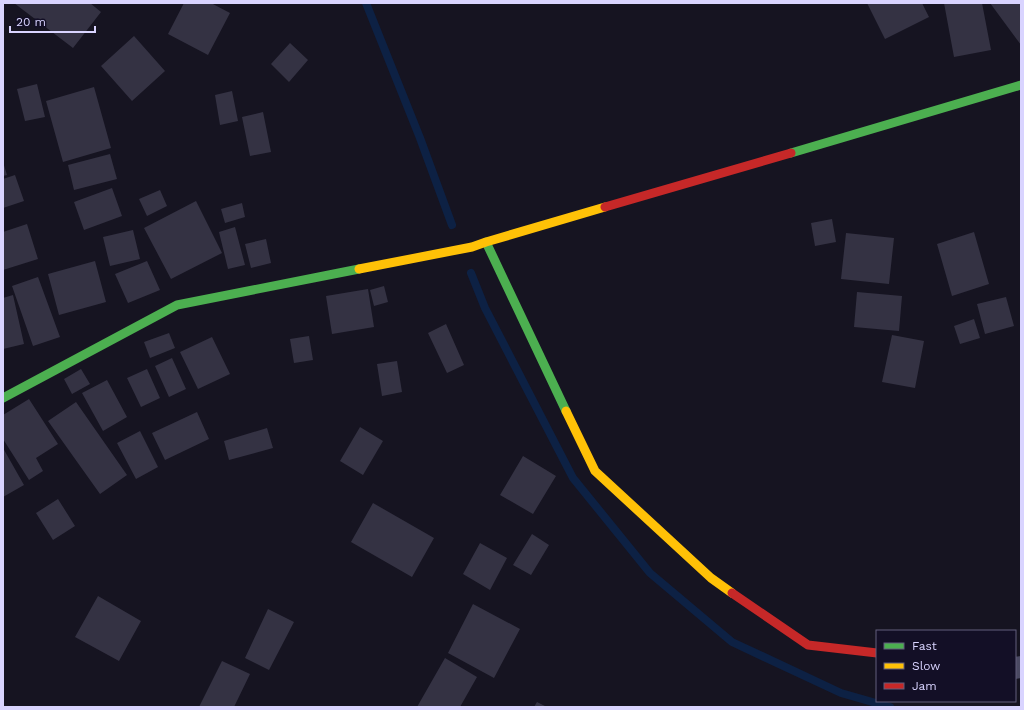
<svg xmlns="http://www.w3.org/2000/svg" width="1024" height="710" font-family="'Work Sans',sans-serif">
<style>
.lines{fill:none;stroke-linecap:round;stroke-linejoin:round}
.stream{stroke:#0d2144;stroke-width:8}
.building{fill:#343243}
.street{stroke:#4a4962;stroke-width:22}
.fast{stroke:#4caf50;stroke-width:9}
.slow{stroke:#ffc107;stroke-width:9}
.jam{stroke:#c62828;stroke-width:9}
</style>
<rect width="100%" height="100%" fill="#161421"/>
<g class="lines">
<path class="stream" d="M366 3 420 138 452 225
M471 273 485 308 573 478 650 573 732 642 841 693 890 707"/>
</g>
<path class="building" d="M14 3H90L101 12 73 48Z
M184 3H211L230 13 208 55 168 34Z
M867 3H922L929 17 885 39Z
M944 3H982L991 50 954 57Z
M990 3H1021V45Z
M134 36 165 71 132 101 101 66Z
M290 43 308 60 289 82 271 64Z
M37 84 45 117 25 121 17 89Z
M94 87 111 148 63 162 46 101Z
M232 91 238 121 220 125 215 95Z
M263 112 271 152 250 156 242 117Z
M110 154 117 179 74 190 68 165Z
M3 162 7 175 3 176Z
M15 175 24 201 3 208V179Z
M112 188 122 216 84 230 74 202Z
M160 190 167 206 147 216 139 199Z
M196 201 222 253 171 279 144 228Z
M242 203 245 217 225 223 221 209Z
M832 219 836 242 815 246 811 223Z
M27 224 38 259 3 270V232Z
M235 227 245 265 228 269 219 232Z
M133 230 140 259 110 266 103 237Z
M974 232 989 284 952 296 937 244Z
M846 233 894 238 889 284 841 279Z
M266 239 271 263 251 268 245 244Z
M95 261 106 302 59 315 48 274Z
M147 261 160 290 128 303 115 274Z
M38 277 60 337 33 346 12 286Z
M384 286 388 302 374 306 370 290Z
M368 289 374 327 332 334 326 296Z
M857 292 902 296 899 331 854 327Z
M13 295 24 344 3 349V298Z
M1006 297 1014 326 985 334 977 304Z
M974 319 980 338 960 344 954 326Z
M446 324 464 365 447 373 428 333Z
M169 333 175 348 150 358 144 342Z
M892 335 924 341 915 388 882 382Z
M309 336 313 360 294 363 290 339Z
M212 337 230 374 198 389 180 352Z
M172 358 186 389 169 397 155 366Z
M397 361 402 392 382 396 377 364Z
M81 369 90 384 72 394 64 379Z
M147 369 160 398 141 407 127 378Z
M107 380 127 417 103 431 82 393Z
M29 399 58 444 36 458 43 471 29 480 3 439V415Z
M76 402 127 475 100 494 48 421Z
M197 412 209 439 165 460 152 433Z
M360 427 383 441 363 475 340 461Z
M267 428 273 448 229 460 224 441Z
M140 431 158 467 136 479 117 443Z
M3 448 24 485 3 497Z
M523 456 556 476 533 514 500 495Z
M58 499 75 526 53 540 36 513Z
M373 503 434 538 412 577 351 542Z
M532 534 549 545 531 575 513 565Z
M480 543 507 558 490 590 463 574Z
M98 596 141 621 119 661 75 637Z
M473 604 520 629 494 678 448 653Z
M268 609 294 622 269 670 245 658Z
M445 658 477 677 460 707H417Z
M222 661 250 674 234 707H199Z
M537 702 547 707H534Z"/>
<g class="lines">
<path class="street" d="M1015 668 1021 667"/>
<path class="fast" d="M791 153 1021 85
M486 242 566 411
M3 398 177 305 359 269"/>
<path class="slow" d="M359 269 472 247 486 242 605 207
M566 411 595 471 711 578 732 593"/>
<path class="jam" d="M605 207 791 153
M732 593 808 645 877 653"/>
</g>
<rect width="1024" height="710" fill="none" stroke="#d9d4ff" stroke-width="8"/>
<rect x="876" y="630" width="140" height="72" fill="#130f26" stroke="#625e7d"/>
<rect x="884" y="643" width="20" height="6" fill="#4caf50" stroke="#625e7d"/>
<text x="912" y="650" font-size="12" fill="#d9d4ff">Fast</text>
<rect x="884" y="663" width="20" height="6" fill="#ffc107" stroke="#625e7d"/>
<text x="912" y="670" font-size="12" fill="#d9d4ff">Slow</text>
<rect x="884" y="683" width="20" height="6" fill="#c62828" stroke="#625e7d"/>
<text x="912" y="690" font-size="12" fill="#d9d4ff">Jam</text>
<path d="M10 26v6h85v-6" fill="none" stroke="#d9d4ff" stroke-width="2"/>
<text x="16" y="26" font-size="12" fill="#d9d4ff" stroke="#130f26" stroke-width="3" paint-order="stroke">20 m</text>
</svg>
